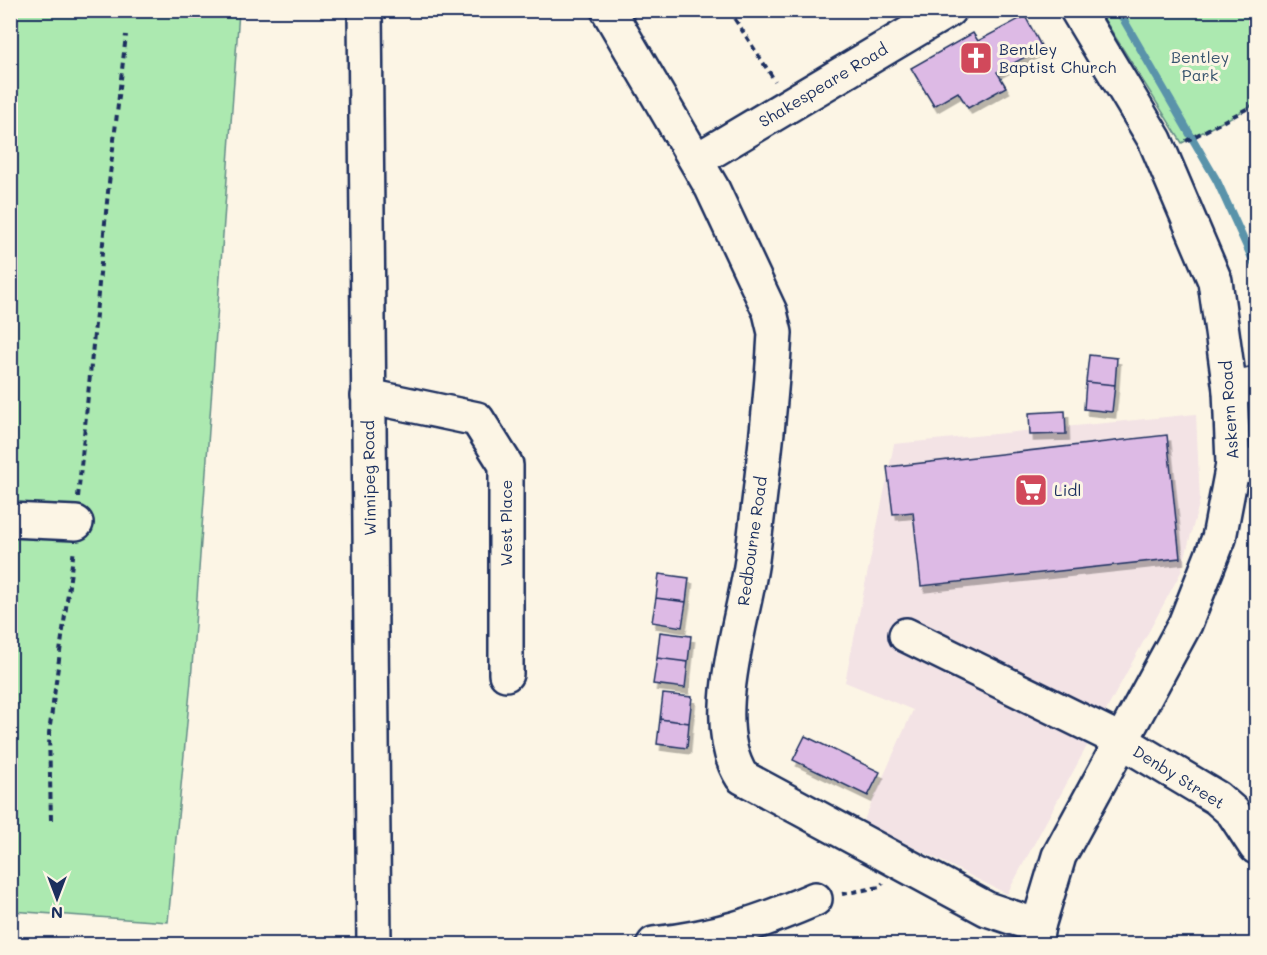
<svg xmlns="http://www.w3.org/2000/svg" width="1267" height="955" font-family="Mali,sans-serif">
<style>
.built{fill:#f3e3e5}
.green{fill:#ace9b0;stroke:#648c87;stroke-width:1.5}
.lines{fill:none;stroke-linecap:round;stroke-linejoin:round}
.stream{stroke:#5a93aa;stroke-width:8}
.building{fill:#ddbae5;stroke:#1b2f5e;stroke-width:1.5;filter:url(#shadow)}
.minor-casing{stroke:#1b2f5e;stroke-width:38}
.highway-casing{stroke:#1b2f5e;stroke-width:38}
.path{stroke:#1b2f5e;stroke-width:4;stroke-dasharray:6 4.5;stroke-linecap:butt}
.minor{stroke:#fcf5e5;stroke-width:33}
.highway{stroke:#fcf5e5;stroke-width:33}
.labels{text-anchor:middle;stroke-width:6;stroke-linejoin:round;paint-order:stroke}
.poi-label{font-size:16px;fill:#1b2f5e;stroke:#fcf5e5;text-anchor:start}
.park-label{font-size:16px;fill:#38546e;stroke:#fcf5e5}
.street-label{font-size:16px;fill:#1b2f5e;stroke:#fcf5e5}
</style>
<defs>
<filter id="shadow"><feDropShadow dx="3.5" dy="6" stdDeviation="0" flood-color="#0004"/></filter>
</defs>
<rect width="100%" height="100%" fill="#fcf5e5"/>
<filter id="ink" filterUnits="userSpaceOnUse"><feTurbulence type="fractalNoise" baseFrequency=".0167" numOctaves="2"/><feDisplacementMap in="SourceGraphic" scale="12" xChannelSelector="R" yChannelSelector="G"/><feConvolveMatrix kernelMatrix="1 2 1 2 8 2 1 2 1" color-interpolation-filters="sRGB"/></filter>
<g filter="url(#ink)">
<path class="built" d="M1196 414 1200 500 1181 572 1007 894 863 822 913 710 845 682 894 444Z"/>
<path class="green" d="M10 11H239L191 681 168 922 11 911Z
M1099 11H1256V104L1182 143Z"/>
<g class="lines">
<path class="stream" d="M1118 10 1217 181 1256 267"/>
</g>
<path class="building" d="M1025 16 1042 48 997 72 1006 87 968 108 958 92 934 106 911 68 973 33 978 41Z
M1089 355 1117 358 1115 385 1086 382Z
M1086 382 1115 385 1112 412 1084 409Z
M1065 411 1066 434 1030 435 1029 413Z
M1167 435 1180 558 921 586 913 512 893 514 887 467Z
M659 574 689 578 686 602 656 598Z
M656 598 686 602 682 627 652 622Z
M660 632 691 636 688 662 657 658Z
M657 658 688 662 685 688 653 684Z
M663 694 692 697 689 723 660 719Z
M660 719 689 723 687 748 657 744Z
M805 736 880 772 868 796 793 760Z"/>
<g class="lines">
<g class="minor-casing">
<path id="minor" d="M365 10 374 944
M608 10 712 188 770 312 775 333C771 409 761 485 752 560 744 621 706 722 742 777L987 909 1038 926
M697 160 949 10
M1230 390 1256 384
M368 396 477 419 506 465V674
M1233 464 1256 466
M10 520 76 523
M906 635 1120 740 1217 798 1233 812 1256 847
M654 944C716 937 757 924 815 899"/>
</g>
<g class="highway-casing">
<path id="highway" d="M1035 944 1038 926 1059 856 1185 624 1219 538 1233 464 1230 390 1215 281 1155 140 1077 10"/>
</g>
<path class="path" d="M729 10 775 81
M1186 141 1256 104
M78 497 108 192 126 35
M51 820 49 733 74 549
M842 894 880 887 883 883"/>
<use href="#minor" class="minor"/>
<use href="#highway" class="highway"/>
</g>
</g>
<defs>
<g id="church-square" transform="scale(1.725)"><rect x="-9" y="-9" width="18" height="18" rx="4" fill="#d1495b" stroke="#fcf5e5"/><path d="M-1.2-6h2.4v3.5h3.3v2.4h-3.3V6h-2.4V-.1h-3.3v-2.4h3.3Z" fill="#fff"/></g>
<g id="supermarket-square" transform="scale(1.725)"><rect x="-9" y="-9" width="18" height="18" rx="4" fill="#d1495b" stroke="#fcf5e5"/><path d="M-6-5.5h2.5l.6 2H6L4.5 2H-2.5L-4.4-4H-6ZM-1.5 3.2a1.3 1.3 0 1 0 .1 0ZM3 3.2a1.3 1.3 0 1 0 .1 0Z" fill="#fff"/></g>
</defs>
<g fill-rule="evenodd">
<use href="#church-square" x="976" y="58"/>
<use href="#supermarket-square" x="1031" y="490"/>
</g>
<g class="labels">
<g class="poi-label">
<text x="999" y="55">Bentley<tspan x="999" dy="18">Baptist Church</tspan></text>
<text x="1054" y="496">Lidl</text>
</g>
<g class="park-label">
<text x="1200" y="63">Bentley<tspan x="1200" dy="18">Park</tspan></text>
</g>
<g class="street-label">
<text transform="translate(823 85) rotate(-31)" y="6">Shakespeare Road</text>
<text transform="translate(1229 410) rotate(-94)" y="6">Askern Road</text>
<text transform="translate(369 478) rotate(-91)" y="6">Winnipeg Road</text>
<text transform="translate(506 523) rotate(-90)" y="6">West Place</text>
<text transform="translate(752 541) rotate(-82)" y="6">Redbourne Road</text>
<text transform="translate(1179 777) rotate(32)" y="6">Denby Street</text>
</g>
</g>
<rect width="1267" height="955" fill="none" stroke="#fcf5e5" stroke-width="36"/>
<rect x="18" y="18" width="1231" height="919" fill="none" stroke="#1b2f5e" stroke-width="2" filter="url(#ink)"/>
<g transform="translate(57 898) rotate(180)" stroke="#fcf5e5" stroke-width="4.5" paint-order="stroke">
<path d="M0-4.5L10 22L0 15L-10 22Z" fill="#1b2f5e"/>
<text y="-9" font-size="16" font-weight="bold" text-anchor="middle" fill="#1b2f5e">N</text>
</g>
</svg>
